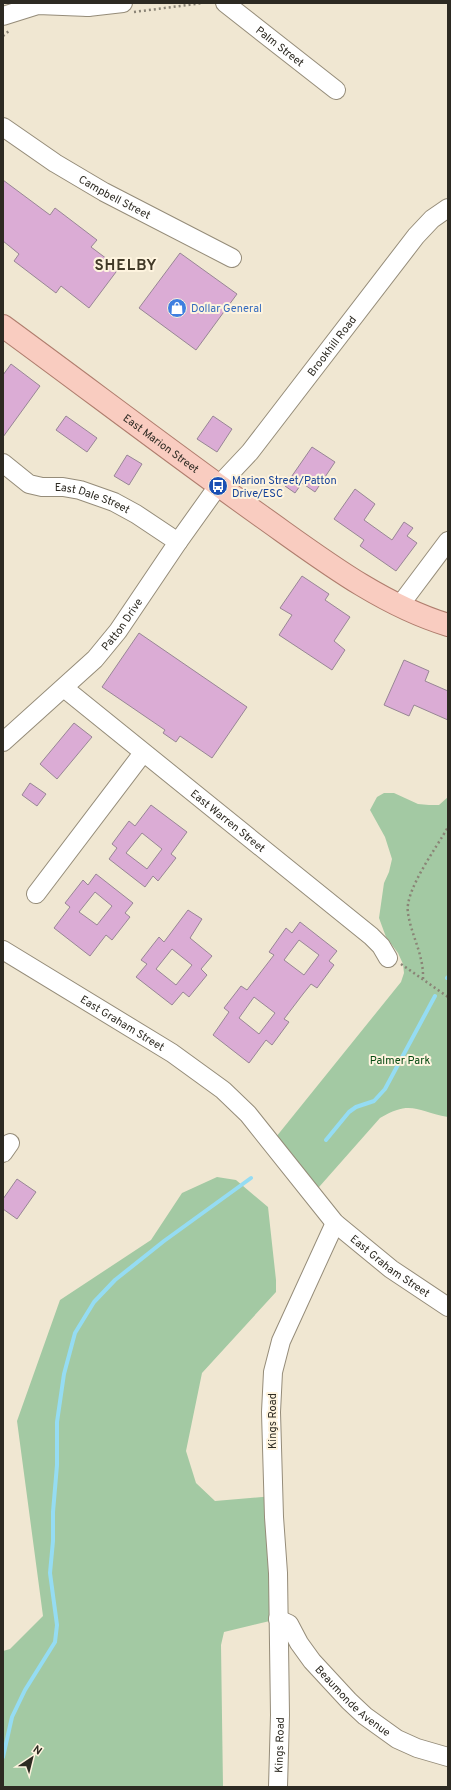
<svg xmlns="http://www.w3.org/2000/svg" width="451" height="1790" font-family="Overpass,sans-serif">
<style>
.green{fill:#a3c9a3}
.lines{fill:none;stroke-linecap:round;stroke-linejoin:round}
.stream{stroke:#95dcf3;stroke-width:4}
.building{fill:#dbacd5;stroke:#988695;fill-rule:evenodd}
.minor-casing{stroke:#958c79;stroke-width:20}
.major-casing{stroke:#af7d6d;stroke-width:24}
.path{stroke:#8a8476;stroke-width:2.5;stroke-dasharray:2 3;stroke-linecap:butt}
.minor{stroke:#fff;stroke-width:18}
.major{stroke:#f9ccc0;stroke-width:22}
.labels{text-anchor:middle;stroke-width:4;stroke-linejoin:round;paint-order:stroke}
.street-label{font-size:11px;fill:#2d2a22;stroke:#fef4df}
.shop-label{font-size:11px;fill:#366cbe;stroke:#fef4df;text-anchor:start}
.transit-label{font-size:11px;fill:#164399;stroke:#fef4df;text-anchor:start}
.park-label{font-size:11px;fill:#064a12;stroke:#fef4df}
.district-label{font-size:15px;font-weight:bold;letter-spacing:1px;fill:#413928;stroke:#fef4df}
</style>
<rect width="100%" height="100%" fill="#f0e7d2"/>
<path class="green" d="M384 793H394L418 804 429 805H439L448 797V1117C417 1112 412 1099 380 1118L312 1195 272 1142 401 982 404 973 403 964 398 953 386 937 379 918 384 883 389 872 392 859 385 837 370 810 377 797Z
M217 1177 236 1180 268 1207 276 1280V1292L202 1373 186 1451 196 1483 215 1501 273 1496 278 1619 224 1632 221 1645 223 1787H3V1651L10 1649 43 1616 17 1421 60 1300 151 1240 182 1193Z"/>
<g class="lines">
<path class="stream" d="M447 978 448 977
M326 1140 349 1112 356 1107 374 1101 385 1089 435 996
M3 1757 12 1717 25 1690 55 1642 57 1625 50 1573 53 1541V1512L57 1465V1422L64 1374 75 1333 94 1302 115 1280 164 1241 251 1178"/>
</g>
<path class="building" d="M3 180 50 215 55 208 97 240 91 247 119 268 89 308 61 286 56 293 14 261 19 254 3 241Z
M180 253 237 294 196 350 139 308Z
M11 364 40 386 3 437V375Z
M66 416 97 438 87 452 56 430Z
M213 416 232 429 217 452 197 439Z
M312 447 335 462 315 492 302 483 295 493 285 486Z
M127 455 142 464 129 485 114 476Z
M355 489 375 504 364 520 392 540 404 522 413 528 407 536 417 543 396 571 360 546 364 540 334 519Z
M302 576 329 594 325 600 350 617 334 641 345 650 332 670 279 635 292 615 280 608Z
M139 633 247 707 212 758 180 736 176 742 163 733 165 730 102 687Z
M404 660 429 671 425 681 448 691V720L414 705 409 716 384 705Z
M74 723 92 737 57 779 40 764Z
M30 783 46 794 37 806 22 795Z
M151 805 187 832 171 854 176 858 158 881 153 876 145 887 109 859 117 848 112 844 129 821 135 826ZM142 833 162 849 147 869 126 853Z
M96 874 133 903 125 913 130 917 112 940 106 935 90 956 54 928 70 907 65 903 83 880 88 885ZM95 892 112 906 97 925 79 912Z
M188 910 202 919 190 938 212 956 201 969 207 975 189 997 183 992 172 1005 136 977 147 964 141 960 159 937 164 942ZM172 949 192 965 176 985 156 969Z
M300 922 337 951 329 961 334 965 317 988 311 984 303 994 284 1019 289 1022 272 1045 266 1040 249 1063 213 1035 229 1012 224 1008 241 986 247 990 274 955 269 952 286 928 292 933ZM299 940 319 955 304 975 284 960ZM254 997 275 1013 259 1034 239 1018Z
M17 1179 36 1192 17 1219 3 1209V1199Z"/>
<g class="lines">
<g class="minor-casing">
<g id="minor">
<path d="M76 3 88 7 123 3"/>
<path id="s1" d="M225 3 336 90"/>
<path d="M3 16 38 5 88 7"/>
<path id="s2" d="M3 127 55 163 104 192 232 258"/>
<path id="s3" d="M3 463 29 484 42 487H63L80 490 114 502 136 514 178 542"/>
<path d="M400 605 448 541"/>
<path id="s4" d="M64 688 371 936 381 946 388 958"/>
<path id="s5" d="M3 742 95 659 118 631 178 542 218 486 250 452 416 236 432 219 448 208"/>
<path d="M36 894 143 753"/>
<path id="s6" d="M3 950 172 1053 223 1090 248 1114 335 1223 391 1269 448 1307"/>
<path d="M3 1153 10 1143"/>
<path id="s7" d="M278 1619 289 1624 299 1643 312 1661 349 1701 365 1716 397 1739 417 1748 448 1757"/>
<path id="s8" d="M278 1787 280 1715 278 1573 274 1517 271 1412 273 1372 281 1341 335 1223"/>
</g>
</g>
<g class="major-casing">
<g id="major">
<path id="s9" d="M3 326C89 389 174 454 261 516 319 557 379 604 448 625"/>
</g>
</g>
<path class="path" d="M134 12 203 3
M3 36 10 30
M401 964 448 997
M423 979C424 955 411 935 408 913 404 891 437 847 448 827"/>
<use href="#minor" class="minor"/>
<use href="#major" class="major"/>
</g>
<defs>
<g id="shop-disc" transform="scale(1)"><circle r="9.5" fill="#3f7fe0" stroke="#fef4df"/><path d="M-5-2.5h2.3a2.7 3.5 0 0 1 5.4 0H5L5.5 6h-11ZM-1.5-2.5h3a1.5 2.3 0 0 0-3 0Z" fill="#fff"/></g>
<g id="bus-disc" transform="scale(1)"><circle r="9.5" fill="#1a4fb4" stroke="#fef4df"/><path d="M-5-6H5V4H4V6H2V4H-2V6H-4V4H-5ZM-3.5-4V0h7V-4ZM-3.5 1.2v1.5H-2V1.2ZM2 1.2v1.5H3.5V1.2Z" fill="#fff"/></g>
</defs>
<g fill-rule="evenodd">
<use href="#shop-disc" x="177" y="308"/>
<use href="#bus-disc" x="218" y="486"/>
</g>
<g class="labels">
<g class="street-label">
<text dy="4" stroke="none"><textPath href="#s1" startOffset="70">Palm Street</textPath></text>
<text dy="4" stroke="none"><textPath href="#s2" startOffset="132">Campbell Street</textPath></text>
<text dy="4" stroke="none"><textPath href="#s5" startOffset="517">Brookhill Road</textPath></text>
<text dy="4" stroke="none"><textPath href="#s9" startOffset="197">East Marion Street</textPath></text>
<text dy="4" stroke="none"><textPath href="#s3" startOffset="99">East Dale Street</textPath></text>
<text dy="4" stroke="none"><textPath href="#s5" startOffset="168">Patton Drive</textPath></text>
<text dy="4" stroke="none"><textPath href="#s4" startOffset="211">East Warren Street</textPath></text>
<text dy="4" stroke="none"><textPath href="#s6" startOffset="140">East Graham Street</textPath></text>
<text dy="4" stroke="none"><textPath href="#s6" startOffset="505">East Graham Street</textPath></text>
<text transform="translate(272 1421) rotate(-90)" y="4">Kings Road</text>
<text dy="4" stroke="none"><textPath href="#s7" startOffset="113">Beaumonde Avenue</textPath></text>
<text dy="4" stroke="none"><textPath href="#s8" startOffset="42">Kings Road</textPath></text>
</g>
<g class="shop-label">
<text x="191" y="312">Dollar General</text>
</g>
<g class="transit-label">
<text x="232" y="484">Marion Street/Patton<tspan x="232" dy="13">Drive/ESC</tspan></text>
</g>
<g class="park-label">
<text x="400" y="1064">Palmer Park</text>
</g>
<g class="district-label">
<text x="126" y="270">SHELBY</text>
</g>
</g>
<rect width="451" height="1790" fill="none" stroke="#2d2a22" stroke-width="8"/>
<g transform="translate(32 1758) rotate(35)" stroke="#fef4df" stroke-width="3" paint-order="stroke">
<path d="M0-3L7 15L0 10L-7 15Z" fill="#2d2a22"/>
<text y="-6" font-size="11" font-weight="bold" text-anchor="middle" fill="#2d2a22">N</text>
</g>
</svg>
